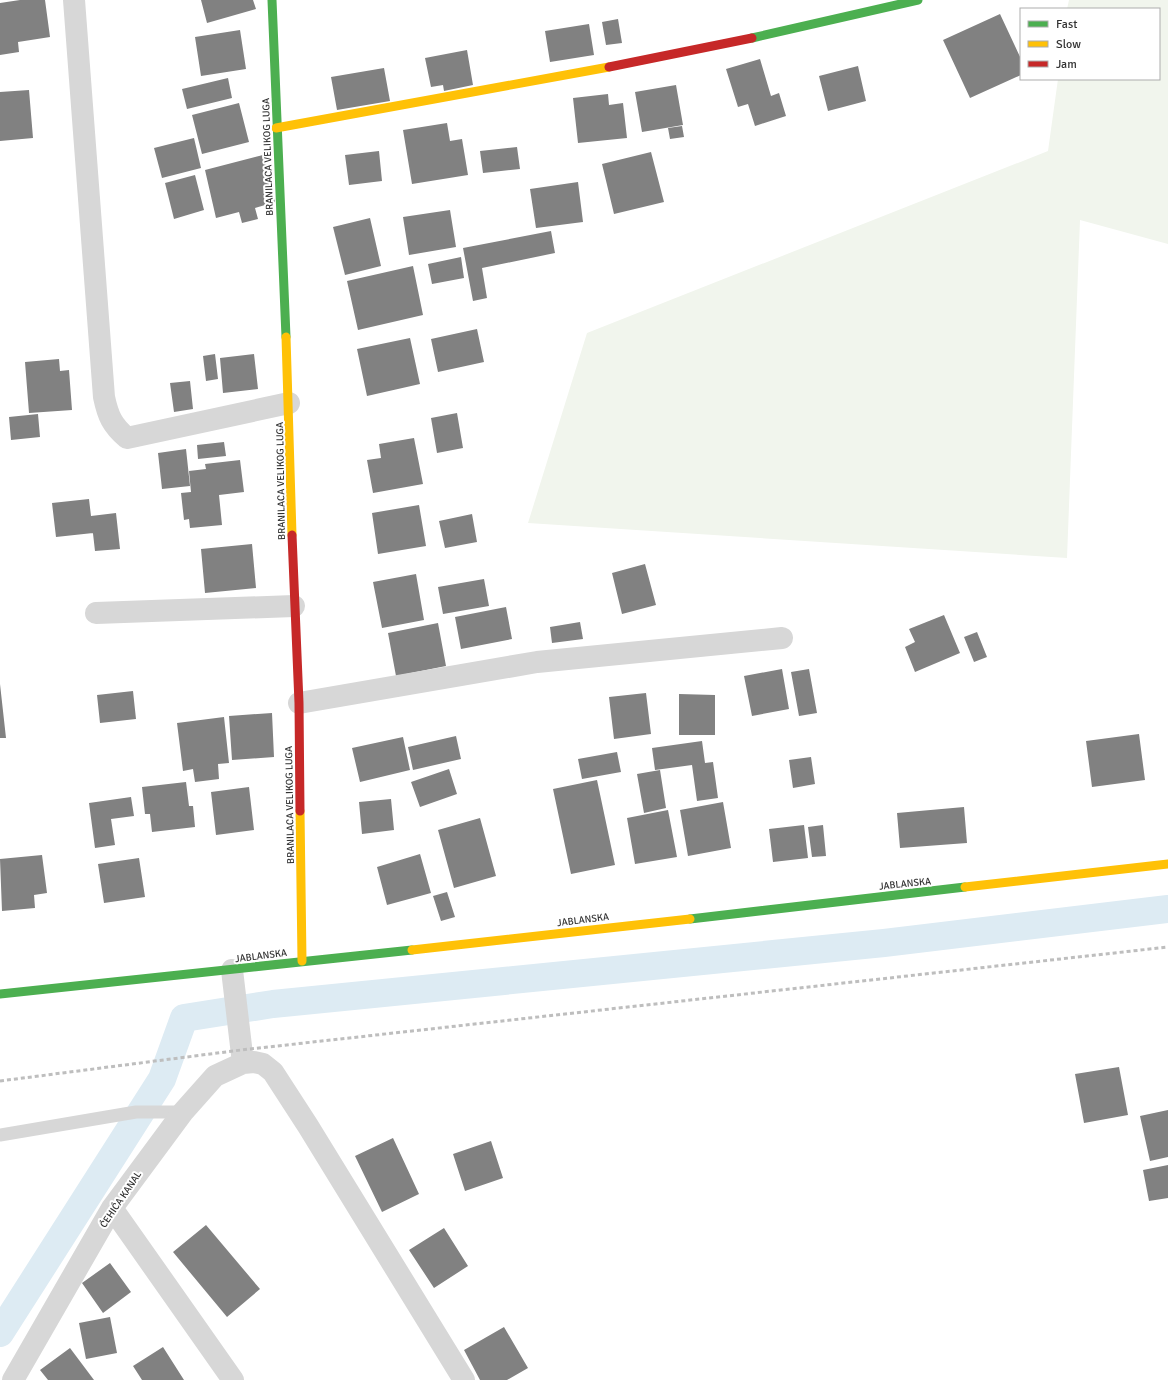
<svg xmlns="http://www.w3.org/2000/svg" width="1168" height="1380" font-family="Signika,sans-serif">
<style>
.green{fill:#f1f5ed}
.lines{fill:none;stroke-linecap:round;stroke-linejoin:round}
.canal{stroke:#ddebf3;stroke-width:28}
.building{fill:#818181}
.lane{stroke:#d7d7d7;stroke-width:13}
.street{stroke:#d7d7d7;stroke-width:22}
.fast{stroke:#4caf50;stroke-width:9}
.slow{stroke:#ffc107;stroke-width:9}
.jam{stroke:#c62828;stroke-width:9}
.rail{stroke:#bebebe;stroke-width:3;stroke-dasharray:4 3;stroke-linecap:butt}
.labels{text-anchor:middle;stroke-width:4;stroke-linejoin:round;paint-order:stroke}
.street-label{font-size:10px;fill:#333;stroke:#fff}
</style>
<rect width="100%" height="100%" fill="#fff"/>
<path class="green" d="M1069 0H1168V244L1080 220 1067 558 528 523 587 333 1048 151 1058 79H1159V9H1067Z"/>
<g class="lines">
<path class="canal" d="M0 1333 162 1079 184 1018 273 1004 884 943 1168 909"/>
</g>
<path class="building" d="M20 0H45L50 37 18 42 19 52 0 55V3Z
M201 0H253L256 9 207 23Z
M1000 14 1021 59V75L970 98 943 40Z
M618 19 622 43 606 45 602 22Z
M589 24 594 55 550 62 545 31Z
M240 30 246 69 201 76 195 37Z
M467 50 473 85 444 91 443 85 431 87 425 58Z
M760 59 771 96 779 93 786 116 755 126 748 104 738 107 726 69Z
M858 66 866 101 828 111 819 76Z
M384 68 390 101 337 110 331 77Z
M228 78 232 98 187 109 182 89Z
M676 85 683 125 642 132 635 92Z
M29 90 33 138 0 141V92Z
M608 94 609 105 623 103 627 138 578 143 573 98Z
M239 103 249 142 202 154 192 115Z
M447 123 450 141 462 139 468 175 412 184 403 130Z
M682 126 684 137 670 139 668 128Z
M194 138 201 168 162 178 154 148Z
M517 147 520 169 483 173 480 151Z
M379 151 382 181 349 185 345 155Z
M651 152 664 202 614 214 602 164Z
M263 155 275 202 255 208 258 219 242 223 239 212 216 218 205 170Z
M195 175 204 210 174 219 165 183Z
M578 182 583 222 536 228 530 189Z
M450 210 456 247 409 255 403 217Z
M370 218 381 266 345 275 333 227Z
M551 231 555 253 482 268 487 298 473 301 463 248Z
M461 257 464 278 432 284 428 264Z
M413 266 423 315 358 330 347 281Z
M477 329 484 362 438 372 431 339Z
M410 338 420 384 367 396 357 349Z
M215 354 218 379 206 381 203 356Z
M254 354 258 389 223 393 220 358Z
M59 359 60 371 69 370 72 410 29 413 25 362Z
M190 381 193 409 174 412 170 383Z
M457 413 463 448 437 453 431 418Z
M38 414 40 437 11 440 9 417Z
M414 438 423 484 373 493 367 460 381 458 379 444Z
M224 442 226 456 198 459 197 445Z
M186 449 190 486 162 489 158 453Z
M240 460 244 492 219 495 222 525 190 528 189 519 184 520 181 493 191 492 189 471 206 469 205 464Z
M89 499 93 533 56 537 52 503Z
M419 505 426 546 378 554 372 513Z
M116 513 120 549 95 551 91 516Z
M472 514 477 542 445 548 439 521Z
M252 544 256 588 205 593 201 549Z
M645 564 656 605 622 614 612 573Z
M416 574 424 620 382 628 373 582Z
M484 579 489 606 443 614 438 587Z
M506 607 512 639 461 649 455 617Z
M944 615 960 653 915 672 905 647 915 642 909 629Z
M580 622 583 639 552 643 550 627Z
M438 623 446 666 396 676 388 633Z
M977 632 987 657 974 662 964 637Z
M782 669 789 709 752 716 744 676Z
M809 669 817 713 799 716 791 672Z
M0 684 6 738H0Z
M133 691 136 719 100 723 97 695Z
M646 693 651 734 614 739 609 697Z
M679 694 715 695V735H679Z
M272 713 274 757 232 760 229 716Z
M224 717 229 763 218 764 219 779 195 782 193 769 183 771 177 723Z
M1139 734 1145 780 1092 787 1086 741Z
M456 736 461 759 413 770 408 747Z
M403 737 410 770 360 782 352 748Z
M702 741 705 763 713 762 718 798 697 801 692 765 655 770 652 748Z
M617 752 621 772 582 779 578 759Z
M811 757 815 784 793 788 789 760Z
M449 769 457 794 420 807 411 782Z
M660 770 666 808 644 813 637 774Z
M597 780 615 865 571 874 553 789Z
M186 782 189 806H193L195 827 152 832 150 814H145L142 787Z
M249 787 254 830 216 835 211 792Z
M131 797 134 816 111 819 115 845 95 848 89 803Z
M391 799 394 830 362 834 359 802Z
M723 802 731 848 688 856 680 810Z
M964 807 967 843 900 848 897 813Z
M668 810 677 857 635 864 627 818Z
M480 818 496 876 454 888 438 830Z
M804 825 808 858 773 862 769 829Z
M823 825 826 856 812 857 808 827Z
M420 854 431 893 387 905 377 867Z
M42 855 47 893 34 895 35 908 2 911 0 859Z
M139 858 145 897 104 903 98 864Z
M447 892 455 917 441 921 433 896Z
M1119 1067 1128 1115 1084 1123 1075 1074Z
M1168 1110V1157L1150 1161 1140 1116Z
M393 1138 419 1194 382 1212 355 1156Z
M491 1141 503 1178 465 1191 453 1154Z
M1168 1165V1198L1149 1201 1143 1170Z
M206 1225 260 1289 227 1317 173 1252Z
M444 1228 468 1266 434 1288 409 1250Z
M110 1263 131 1292 103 1313 82 1283Z
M110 1317 117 1353 86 1359 79 1323Z
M504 1327 528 1368 507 1380H480L464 1350Z
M163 1347 184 1380H142L133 1366Z
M70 1348 94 1380H48L40 1370Z"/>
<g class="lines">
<path class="lane" d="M0 1135 136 1112H183"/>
<path class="street" d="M74 0 104 397C108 416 112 425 127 438L289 403
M96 613 294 606
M299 703 537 662 782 638
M243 1063 254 1062 263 1064 273 1072 308 1126 464 1380
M112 1208 233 1380
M13 1380 112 1208 183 1112 215 1076 243 1063 232 970"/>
<path class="fast" d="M272 0 286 337
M752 38 918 0
M690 919 965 887
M0 994 412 950"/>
<path class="slow" d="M276 128 609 67
M286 337 292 535
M300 811 302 961
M965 887 1168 864
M412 950 690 919"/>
<path class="jam" d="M609 67 752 38
M292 535 299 703 300 811"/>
<path class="rail" d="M0 1081 241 1050 1168 947"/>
</g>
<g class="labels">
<g class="street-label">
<text transform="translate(267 157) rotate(-92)" y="4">BRANILACA VELIKOG LUGA</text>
<text transform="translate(280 481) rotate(-91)" y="4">BRANILACA VELIKOG LUGA</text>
<text transform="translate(289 805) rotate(-91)" y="4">BRANILACA VELIKOG LUGA</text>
<text transform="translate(905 883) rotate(-6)" y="4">JABLANSKA</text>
<text transform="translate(583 919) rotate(-7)" y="4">JABLANSKA</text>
<text transform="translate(261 955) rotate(-7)" y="4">JABLANSKA</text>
<text transform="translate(120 1199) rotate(-56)" y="4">ĆEHIĆA KANAL</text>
</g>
</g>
<rect x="1020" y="8" width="140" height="72" fill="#ffffff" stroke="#adadad"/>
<rect x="1028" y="21" width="20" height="6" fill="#4caf50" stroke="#adadad"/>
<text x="1056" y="28" font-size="12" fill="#333333">Fast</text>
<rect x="1028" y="41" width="20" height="6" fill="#ffc107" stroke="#adadad"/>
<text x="1056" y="48" font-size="12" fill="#333333">Slow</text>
<rect x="1028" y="61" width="20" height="6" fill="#c62828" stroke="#adadad"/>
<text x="1056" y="68" font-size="12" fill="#333333">Jam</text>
</svg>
